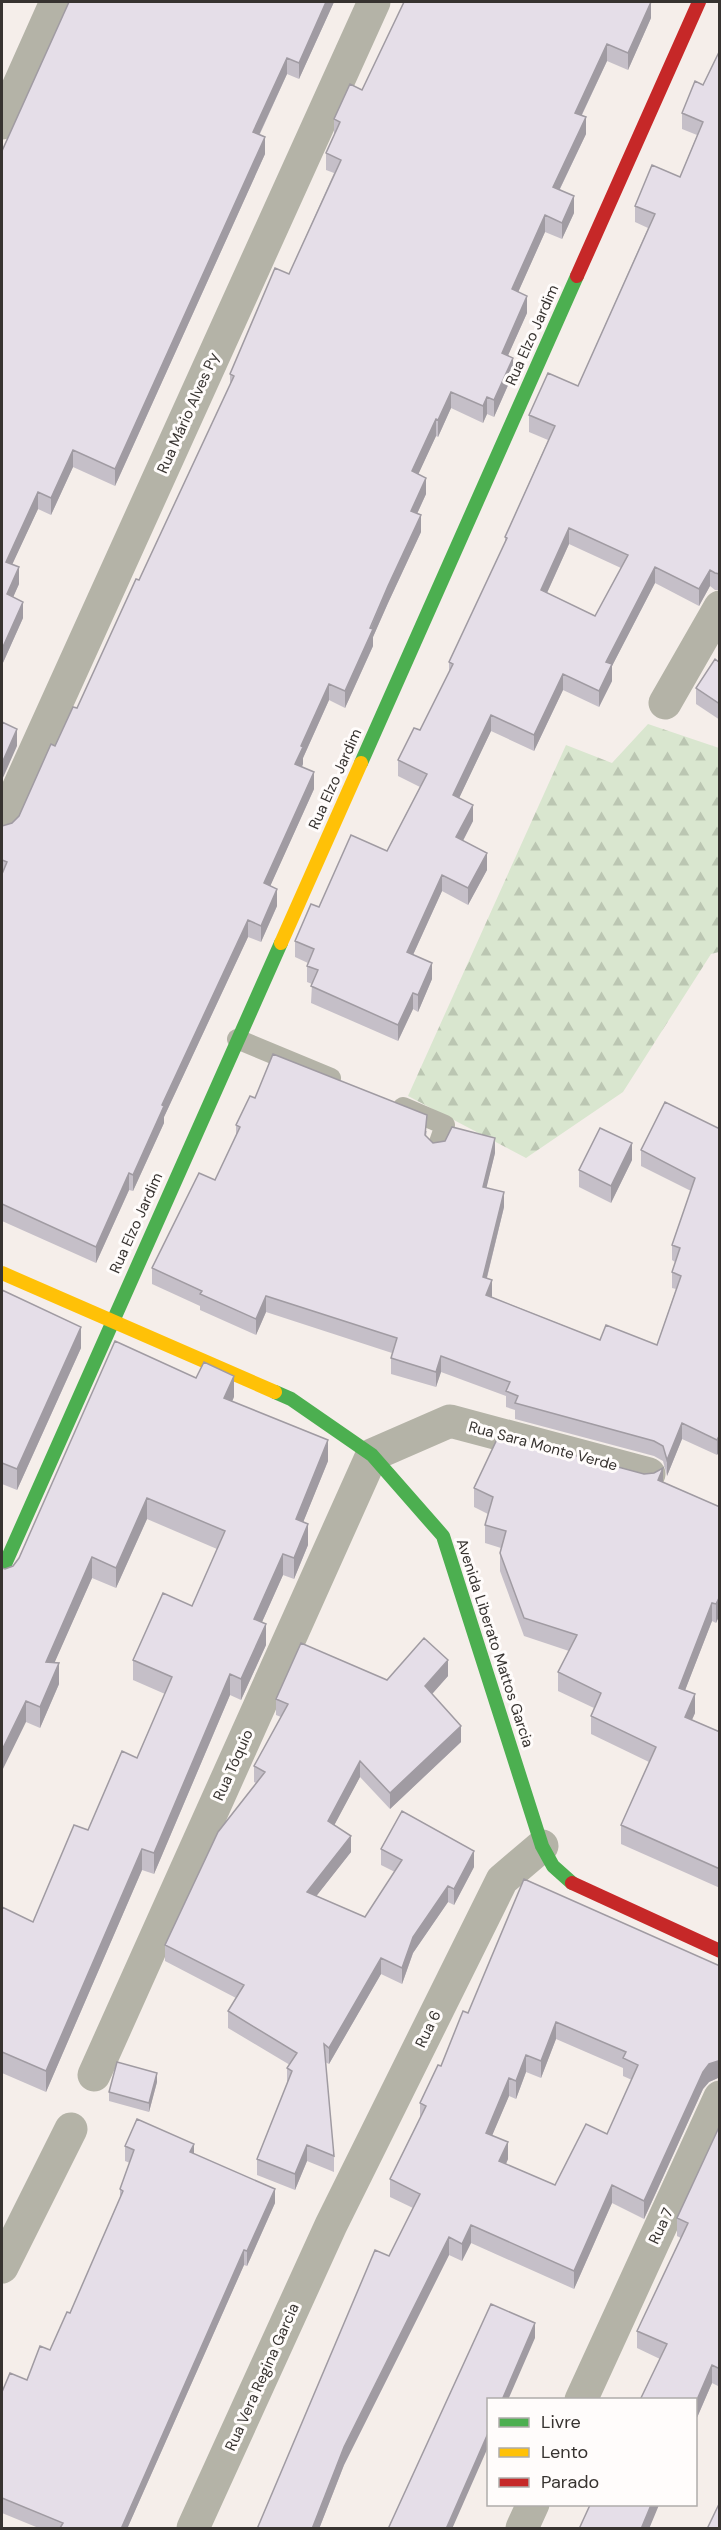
<svg xmlns="http://www.w3.org/2000/svg" width="721" height="2530" font-family="'DM Sans',sans-serif">
<style>
.forest{fill:url(#forest-firs)}
.lines{fill:none;stroke-linecap:round;stroke-linejoin:round}
.lane{stroke:#b4b3a7;stroke-width:20}
.street{stroke:#b4b3a7;stroke-width:33}
.fast{stroke:#4caf50;stroke-width:14}
.slow{stroke:#ffc107;stroke-width:14}
.jam{stroke:#c62828;stroke-width:14}
.wall{fill:#c5bfc8;fill-rule:evenodd}
.shaded-wall{fill:#a09ba2}
.building{fill:#e5dee8;stroke:#a09ba2;stroke-width:1.5;fill-rule:evenodd}
.labels{text-anchor:middle;stroke-width:6;stroke-linejoin:round;paint-order:stroke}
.street-label{font-size:15px;fill:#373330;stroke:#fffcfb}
</style>
<defs>
<pattern id="forest-firs" width="22" height="20" patternUnits="userSpaceOnUse" patternTransform="scale(1.5)"><rect width="22" height="20" fill="#d9e6cf"/><path d="M5 1l3.5 6h-7zM16 11l3.5 6h-7z" fill="#bbc6b2"/></pattern>
</defs>
<rect width="100%" height="100%" fill="#f5eeea"/>
<path class="forest" d="M648 724 719 748V952L711 954 623 1092 526 1158 408 1096 566 745 612 763Z"/>
<g class="lines">
<path class="lane" d="M237 1039 331 1078
M403 1107 445 1125 437 1148"/>
<path class="street" d="M2 123 56 2
M665 703 720 607
M2 824 374 2
M94 2075 372 1455 450 1421 649 1474
M2 2267 71 2129
M581 2400 720 2097
M193 2528 331 2225 502 1880 542 1846
M522 2528 533 2504"/>
<path class="fast" d="M361 763 577 276
M275 1392 291 1399 372 1455 443 1536 542 1846 553 1866 572 1883
M2 1571 281 943"/>
<path class="slow" d="M281 943 361 763
M2 1273 275 1392"/>
<path class="jam" d="M577 276 699 2
M572 1883 720 1951"/>
</g>
<path class="wall" d="M69 2H334L299 79 287 74 260 134 265 154 115 486 73 467 51 515 38 509 12 564 19 584 13 597 23 618 2 665Z
M651 18 628 70 607 61 582 115 586 134 560 189 574 213 562 239 545 232 518 292 527 313 508 355 513 374 494 417 487 414 483 423 451 408 438 437 436 436 418 474 426 494 417 514 421 532 388 603 373 637V646L345 708 329 700 303 758V764L302 767 314 789 270 886 277 906 261 942 248 937 164 1117V1123L133 1191 129 1190 96 1263 2 1221V826L12 823 19 816 55 746 77 708 139 580 230 385V374L289 274 334 173 326 170V153L334 135V119L362 90Z
M720 50V590H715L710 586 699 606 655 583 612 666V681L599 707 563 690 534 751 491 731 459 798 473 821 463 841 487 870 468 905 442 891 413 955 432 979 418 1012 413 1009 398 1041 311 1003 312 984 307 982V966L308 963 295 957V941L319 907 387 851 420 787 398 776V760L420 730 449 672V662L505 544V537L548 440 529 432V415L578 386 648 228 635 222V206L680 177 697 135 682 129V113L703 85ZM569 544 621 568 595 616 547 593Z
M720 663V720L696 704V688Z
M255 1098 427 1131 426 1136 433 1143 495 1153 486 1188 504 1207 487 1278 492 1297 600 1340 657 1345 676 1289 672 1288V1272L675 1262 672 1260V1245L691 1191 641 1166V1150L720 1129V1450L717 1455 682 1439 667 1476 663 1461 654 1456 515 1419V1410L506 1407V1396L441 1372 436 1387 391 1374V1358L392 1353 266 1312 256 1335 200 1310V1306L152 1284V1268L215 1180 236 1137V1125Z
M632 1160 611 1203 579 1187V1170Z
M2 1290 81 1348 17 1490 2 1484Z
M234 1397 232 1401 328 1461 303 1522 308 1545 294 1579 283 1575 262 1622 266 1645 241 1700 230 1695 154 1874 142 1870 46 2092 2 2073V1907L33 1922 88 1830 137 1758 165 1694 133 1680V1660L192 1606 217 1549 147 1519 116 1588 92 1578 54 1663 59 1684 40 1728 26 1722 5 1569 13 1566Z
M663 1482 720 1507V1614L716 1623 712 1621 685 1690 695 1713 692 1720 720 1732V1888L621 1844V1825L649 1762 591 1734V1716L594 1708 558 1691V1672L569 1651 524 1636 500 1571V1553L501 1548 485 1543V1525L488 1514 474 1507V1488Z
M448 1676 432 1694 461 1742 390 1809 360 1777 334 1825 351 1852 316 1896 365 1917 395 1872 381 1865V1849L474 1867 454 1905 448 1902 413 1953 402 1984 381 1974 329 2064 325 2062 334 2156V2172L307 2161 295 2190 257 2175V2159L287 2084V2068L290 2065 228 2028V2011L236 1998 165 1961V1945L256 1783 254 1782V1766L281 1717 276 1715V1699L387 1680Z
M720 1966V2079L718 2078 709 2082 703 2089 644 2219 612 2203 574 2289 471 2243 462 2261 449 2255 344 2465 319 2529H257L413 2208 390 2197V2179L420 2118V2103L441 2066 468 2013ZM556 2039 623 2068V2076L632 2080 607 2134 555 2185 506 2164 508 2159 492 2135 509 2096 516 2099 526 2072 541 2078Z
M157 2082 149 2112 109 2101V2092Z
M720 2125V2387L712 2383 696 2420V2400L660 2359 637 2348V2331L681 2238 677 2236V2218Z
M125 2146 194 2154 275 2203 247 2266 244 2265 127 2529H41L2 2513V2392L27 2380 50 2350 70 2313 120 2198V2189L130 2163 125 2161Z"/>
<path class="shaded-wall" d="M326 2H334L299 79V63Z
M651 2V18L628 70V53Z
M607 44V61L575 129V113Z
M287 58V74L253 148V132Z
M586 117V134L553 203V187Z
M265 137V154L115 486V469Z
M574 196V213L562 239V223Z
M545 215V232L512 306V289Z
M527 296V313L502 369V353Z
M513 358V374L494 417V400Z
M451 392V408L438 437V420Z
M487 397V414L483 423V406Z
M436 419V436L412 488V471Z
M73 450V467L51 515V498Z
M426 478V494L411 527V511Z
M38 492V509L6 578V562Z
M421 515V532L388 603 373 637V646L345 708V691L388 586Z
M569 528V544L541 606V590Z
M19 567V584L7 611V594Z
M655 567V583L612 666V681L599 707V691L606 662Z
M710 570V586L699 606V589Z
M23 602V618L2 665V649Z
M563 674V690L534 751V735Z
M329 684V700L303 758V764L295 780V764L301 746Z
M491 715V731L453 811V795Z
M17 729V746L2 780V763Z
M314 772V789L264 900V883Z
M473 805V821L456 854V837Z
M487 853V870L468 905V888Z
M442 875V891L407 968V952Z
M277 889V906L261 942V926Z
M248 920V937L164 1117V1123L133 1191V1175L162 1105Z
M432 963V979L418 1012V995Z
M413 993V1009L398 1041V1025Z
M495 1138V1153L483 1202V1187Z
M632 1143V1160L611 1203V1186Z
M129 1173V1190L96 1263V1247Z
M504 1192V1207L483 1293V1277Z
M492 1280V1296L486 1310V1295Z
M266 1296V1312L256 1335V1319Z
M81 1327V1348L17 1490V1469Z
M441 1356V1372L436 1387V1372Z
M234 1376V1397L224 1419V1398Z
M682 1423V1439L667 1476V1460Z
M720 1434V1450L717 1455V1440Z
M328 1440V1461L296 1540V1519Z
M663 1468V1486L658 1480Z
M147 1498V1519L116 1588V1568Z
M308 1524V1545L294 1579V1558Z
M283 1554V1575L254 1640V1619Z
M92 1557V1578L46 1682V1662Z
M720 1596V1614L716 1623V1604Z
M712 1603V1621L679 1706V1688Z
M266 1624V1645L241 1700V1679Z
M448 1660V1676L425 1702V1686Z
M59 1663V1684L40 1728V1707Z
M230 1674V1695L154 1874V1853Z
M695 1694V1713L685 1735V1717Z
M26 1701V1722L2 1771V1750Z
M461 1726V1742L390 1809V1793Z
M360 1761V1777L328 1837V1821Z
M351 1836V1852L307 1908V1892Z
M142 1849V1870L46 2092V2071Z
M474 1851V1867L454 1905V1889Z
M448 1886V1902L413 1953 402 1984V1968L413 1937Z
M381 1958V1974L329 2064V2048Z
M556 2022V2039L541 2078V2061Z
M526 2055V2072L516 2099V2081Z
M718 2061V2078L709 2082 703 2089 644 2219V2201L703 2072 709 2064Z
M157 2073V2082L149 2112V2103Z
M509 2078V2096L486 2150V2133Z
M508 2142V2159L499 2179V2161Z
M194 2144V2158L190 2152Z
M307 2145V2161L295 2190V2174Z
M612 2185V2203L574 2289V2271Z
M275 2189V2203L247 2266V2251Z
M471 2225V2243L462 2261V2244Z
M449 2237V2255L344 2465 319 2529H312L344 2447Z
M244 2250V2265L127 2529H121Z
M535 2323V2338L508 2400H502Z
M712 2365V2383L696 2420V2402Z
M489 2431V2445L452 2529H446Z
M651 2505H659L649 2529H641Z"/>
<path class="building" d="M69 2H326L299 63 287 58 253 132 265 137 115 469 73 450 51 498 38 492 6 562 19 567 7 594 23 602 2 649V151Z
M404 2H651L628 53 607 44 575 113 586 117 553 187 574 196 562 223 545 215 512 289 527 296 502 353 513 358 494 400 487 397 483 406 451 392 438 420 436 419 412 471 426 478 411 511 421 515 388 586 370 628 373 629 345 691 329 684 301 746 303 747 295 764 314 772 264 883 277 889 261 926 248 920 162 1105 164 1106 133 1175 129 1173 96 1247 2 1204V874L7 862 2 860V826L12 823 19 816 51 744 55 746 73 707 77 708 136 579 139 580 234 376 230 374 275 268 289 274 341 160 326 153 340 122 334 119 350 84 362 90Z
M720 50V574L715 573 710 570 699 589 655 567 606 662 612 664 599 691 563 674 534 735 491 715 453 795 473 805 456 837 487 853 468 888 442 875 407 952 432 963 418 995 413 993 398 1025 311 986 318 970 307 966 314 949 295 941 311 904 319 907 351 835 387 851 427 774 398 760 414 728 420 730 453 664 449 662 507 538 505 537 555 426 529 415 548 373 578 386 655 214 635 206 652 165 680 177 703 122 682 113 695 81 703 85ZM569 528 628 555 595 616 541 590Z
M715 659 720 663V704L696 688Z
M2 722 17 729 2 763Z
M273 1054 427 1115 425 1135 433 1143 445 1141 452 1127 495 1138 483 1187 504 1192 483 1277 492 1280 486 1295 600 1340 606 1325 657 1345 681 1276 672 1272 680 1248 672 1245 695 1178 641 1150 665 1102 720 1129V1434L717 1440 682 1423 667 1460 663 1446 654 1441 515 1403 518 1396 506 1391 510 1382 441 1356 436 1372 391 1358 397 1338 266 1296 256 1319 200 1294 202 1291 152 1268 199 1173 215 1180 240 1127 236 1125 250 1096 255 1098Z
M600 1128 632 1143 611 1186 579 1170Z
M2 1290 81 1327 17 1469 2 1463Z
M115 1341 196 1378 204 1362 234 1376 224 1398 328 1440 296 1519 308 1524 294 1558 283 1554 254 1619 266 1624 241 1679 230 1674 154 1853 142 1849 46 2071 2 2052V1907L33 1922 74 1825 88 1830 122 1751 137 1758 172 1677 133 1660 163 1593 192 1606 225 1531 147 1498 116 1568 92 1557 46 1662 59 1663 40 1707 26 1701 2 1750V1568L5 1569 13 1566 19 1558Z
M499 1435 644 1474 654 1473 663 1468 658 1480 720 1507V1596L716 1604 712 1603 679 1688 695 1694 685 1717 720 1732V1869L621 1825 656 1747 591 1716 601 1693 558 1672 577 1635 524 1618 500 1553 506 1531 485 1525 493 1497 474 1488Z
M424 1638 448 1660 425 1686 461 1726 390 1793 360 1761 328 1821 351 1836 307 1892 365 1917 402 1860 381 1849 402 1811 474 1851 454 1889 448 1886 413 1937 402 1968 381 1958 329 2048 324 2044 334 2156 307 2145 295 2174 257 2159 292 2071 287 2068 297 2053 228 2011 244 1985 165 1945 218 1832 265 1772 254 1766 288 1704 276 1699 301 1643 387 1680Z
M524 1879 720 1966V2061H718L709 2064 703 2072 644 2201 612 2185 574 2271 471 2225 462 2244 449 2237 344 2447 312 2529H257L375 2250 389 2256 420 2194 390 2179 426 2106 420 2103 438 2065 441 2066 463 2011 468 2013ZM556 2022 626 2052 623 2058 638 2065 607 2134 586 2124 555 2185 499 2161 508 2142 486 2133 509 2078 516 2081 526 2055 541 2061Z
M117 2062 157 2073 149 2103 109 2092Z
M137 2119 194 2144 190 2152 275 2189 247 2251 244 2250 121 2529H62L60 2528 63 2523 2 2498V2392L10 2373 27 2380 40 2346 50 2350 67 2312 70 2313 123 2191 120 2189 134 2150 125 2146Z
M720 2125V2369L712 2365 696 2402V2400H640L667 2344 637 2331 688 2223 677 2218Z
M491 2304 535 2323 502 2400H489V2431L446 2529H388Z
M720 2502V2529H707Z
M590 2505H651L641 2529H579Z"/>
<g class="labels">
<g class="street-label">
<text transform="translate(532 335) rotate(-66)" y="5">Rua Elzo Jardim</text>
<text transform="translate(188 413) rotate(-66)" y="5">Rua Mário Alves Py</text>
<text transform="translate(335 779) rotate(-66)" y="5">Rua Elzo Jardim</text>
<text transform="translate(136 1223) rotate(-66)" y="5">Rua Elzo Jardim</text>
<text transform="translate(543 1446) rotate(15)" y="5">Rua Sara Monte Verde</text>
<text transform="translate(495 1643) rotate(72)" y="5">Avenida Liberato Mattos Garcia</text>
<text transform="translate(233 1765) rotate(-66)" y="5">Rua Tóquio</text>
<text transform="translate(428 2029) rotate(-64)" y="5">Rua 6</text>
<text transform="translate(661 2226) rotate(-65)" y="5">Rua 7</text>
<text transform="translate(262 2377) rotate(-66)" y="5">Rua Vera Regina Garcia</text>
</g>
</g>
<rect width="721" height="2530" fill="none" stroke="#373330" stroke-width="6"/>
<rect x="487" y="2398" width="210" height="108" fill="#fffcfb" stroke="#afacaa" stroke-width="1.5"/>
<rect x="499" y="2418" width="30" height="9" fill="#4caf50" stroke="#afacaa" stroke-width="1.5"/>
<text x="541" y="2428" font-size="18" fill="#373330">Livre</text>
<rect x="499" y="2448" width="30" height="9" fill="#ffc107" stroke="#afacaa" stroke-width="1.5"/>
<text x="541" y="2458" font-size="18" fill="#373330">Lento</text>
<rect x="499" y="2478" width="30" height="9" fill="#c62828" stroke="#afacaa" stroke-width="1.5"/>
<text x="541" y="2488" font-size="18" fill="#373330">Parado</text>
</svg>
